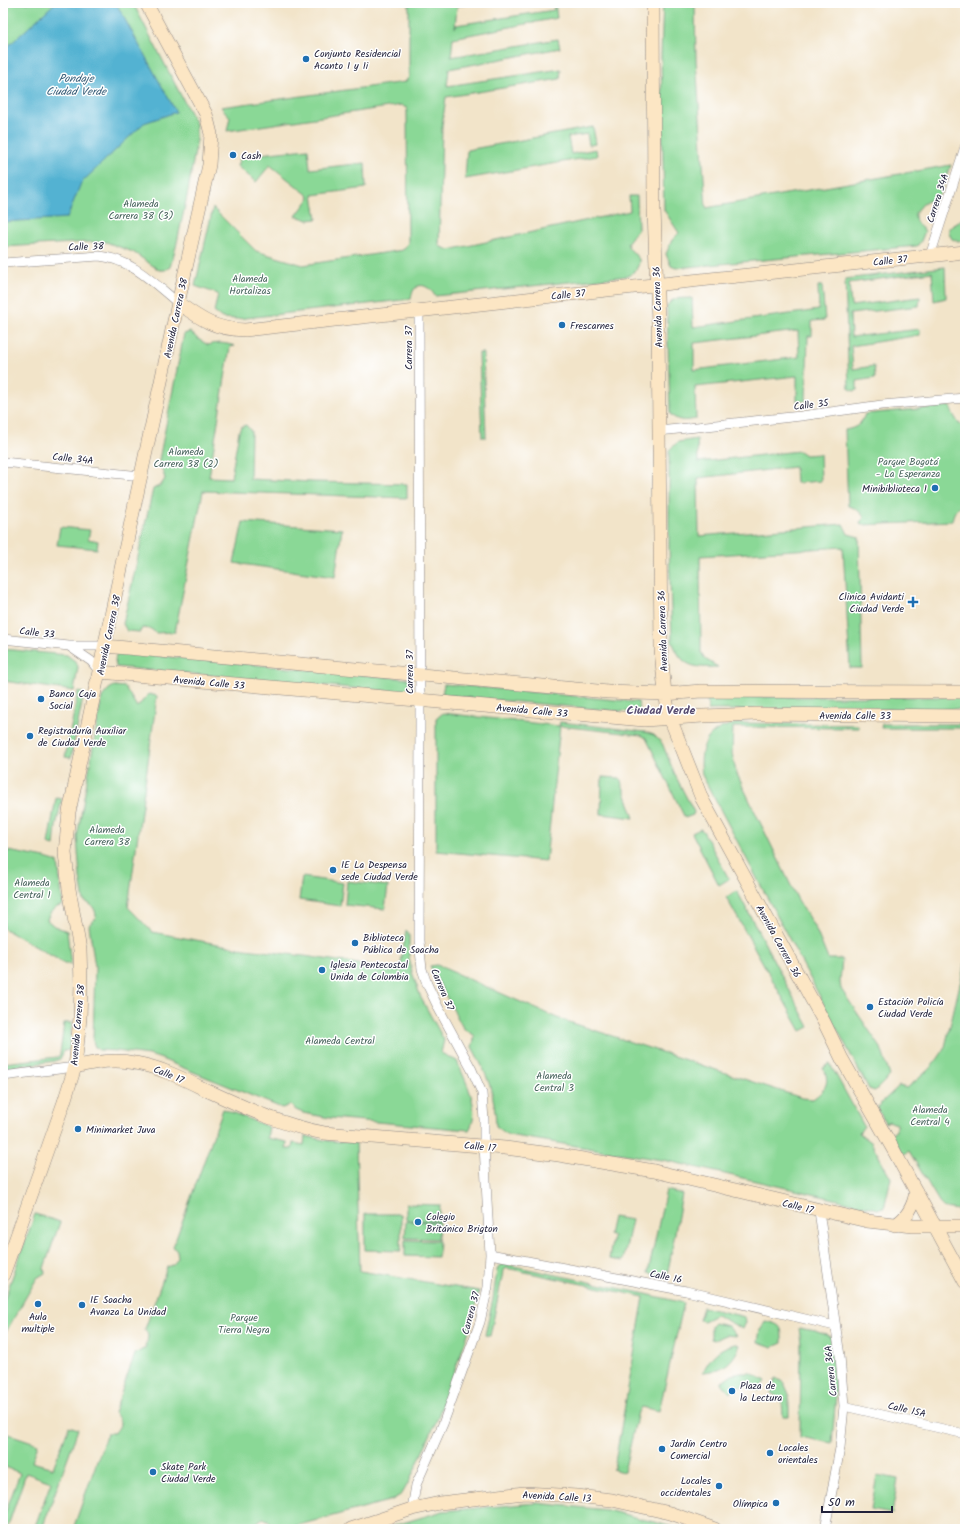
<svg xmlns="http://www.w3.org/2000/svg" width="968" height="1532" font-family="Kalam,sans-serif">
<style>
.green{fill:#8ad896;stroke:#567d68;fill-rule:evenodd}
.water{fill:#53b2d2;stroke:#3a6a86}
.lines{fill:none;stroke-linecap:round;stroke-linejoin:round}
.street-casing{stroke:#8a8382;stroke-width:10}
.secondary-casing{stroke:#8a8382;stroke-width:14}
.street{stroke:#fff;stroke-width:9}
.secondary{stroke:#fce6c4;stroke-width:13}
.poi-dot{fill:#1f6fb2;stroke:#fff;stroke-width:1.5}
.labels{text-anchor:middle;stroke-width:3;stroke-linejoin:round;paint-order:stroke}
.poi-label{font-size:10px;fill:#22223b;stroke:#fff;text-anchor:start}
.street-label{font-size:10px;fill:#22223b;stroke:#fff}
.park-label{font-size:10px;fill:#46625b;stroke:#fff}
.water-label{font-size:11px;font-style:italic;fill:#365c77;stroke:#fff}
.quarter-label{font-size:12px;font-weight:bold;fill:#584e72;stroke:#fff}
</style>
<rect width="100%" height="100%" fill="#fff"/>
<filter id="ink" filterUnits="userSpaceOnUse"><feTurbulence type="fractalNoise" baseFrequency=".025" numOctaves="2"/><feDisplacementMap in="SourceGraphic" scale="8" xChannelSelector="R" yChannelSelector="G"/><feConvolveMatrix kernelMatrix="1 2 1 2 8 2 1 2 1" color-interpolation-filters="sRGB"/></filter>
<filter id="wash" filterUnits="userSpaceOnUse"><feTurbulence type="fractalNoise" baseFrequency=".012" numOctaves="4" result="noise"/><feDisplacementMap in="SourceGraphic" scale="16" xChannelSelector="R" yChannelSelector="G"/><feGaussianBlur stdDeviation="0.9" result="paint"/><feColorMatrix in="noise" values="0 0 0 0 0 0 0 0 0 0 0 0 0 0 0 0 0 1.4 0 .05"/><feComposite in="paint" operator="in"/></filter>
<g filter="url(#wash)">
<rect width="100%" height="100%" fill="#f2e4c9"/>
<path class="green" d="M3 3H133L187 107 196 124V145L187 196 176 247 170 267 165 270H159L133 252 106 242H90L3 247Z
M409 3H475L457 6 455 28 456 25 554 10 553 3H555L557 18 453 38 451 57 558 39 560 48 449 69 447 86 561 69 560 79 446 97 442 126 439 246 449 250 630 211 629 196H637L638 229 627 243 629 248 639 259C640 267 634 272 628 276L435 296C427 282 413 281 411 299L237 319 222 318 214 312 218 294 195 286 213 208 256 251 303 265 403 250 408 243 407 108 404 107 402 105 227 131 230 117 221 107 405 82 409 77Z
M663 3H695L696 60 706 208 951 165 939 195 923 204 915 213C914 222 919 226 925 231L921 241 917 246 676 268 671 266 666 254 672 240 679 233 664 210 661 56Z
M593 127 596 144 589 145 587 134 568 137 571 154 596 149 597 156 465 179 467 150Z
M308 149 310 169 365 163 366 188 313 195 317 219 308 220 296 216 308 200 309 196 270 165 256 182 237 166 241 156Z
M965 218V240L958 241 952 239 949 233V228Z
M945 267 946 298 934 301 932 272 849 283 851 306 920 297 919 306 850 314 851 337 920 329V335L851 346 853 369 874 366 875 378 857 381V390L853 391 849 388 845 279Z
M818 286H822L825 320 812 321V336H808L806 401H797V376L695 387 696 419C685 421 678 422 670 414L667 306C673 296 681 299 692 298L693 327 819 310ZM798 331 799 357 694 370V343Z
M190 332 198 339 208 345C218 342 225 343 235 346L230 347 209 477 231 478 239 431 241 427 246 425 251 431 250 479 313 482 407 484V498L203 491 175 632 156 633 151 629 142 628 140 632 127 631 123 624 153 489 161 485 165 479 163 471 158 465 184 334Z
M479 353H483L486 437H482Z
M950 406 953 414 959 424 965 425V503C957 506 953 513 952 521L861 525 860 522 864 518C862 512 854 507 848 506L845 430C856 428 861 425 865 414Z
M697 439 698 462 799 451 805 455 820 454 821 481 796 483 795 467 698 478 699 536 843 524 848 534 859 537 862 668H850L843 547 700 556 701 652 705 659 718 667C692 668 682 667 672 641L669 547V450L678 442Z
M243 522 342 529 335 577 234 563Z
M60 527 90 530 88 539 98 541 97 549 57 545Z
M3 649 67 655 76 662 78 667 74 691 3 681Z
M117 652 409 679 408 693 116 667 115 660Z
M444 684 638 702 640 713 442 695Z
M114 686 125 687 137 707 149 694 157 696 128 907 152 932 245 949 304 956 400 970 406 930 409 933V957L412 972 421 998 444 1040 441 1053 457 1061C465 1081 482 1109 469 1130L330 1118 303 1113 296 1110 290 1105 282 1108 159 1058 149 1055 117 1051 99 1050 95 1047 93 1041 95 967 89 925 96 917C96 908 91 904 84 901L80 878 77 837 102 697 109 689Z
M78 692 84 693 71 758 65 757Z
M707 697H965V709L708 710Z
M443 713 559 726 560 722 645 732 654 735 662 743 675 775 694 812 693 815 685 818 646 738 641 735 560 726 546 861 436 851V719Z
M739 723 858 725 859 728 733 727 732 753 736 772 757 816 797 898 816 930 828 959H842L840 982 841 989 881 1048 890 1076 875 1091 869 1089 702 775C698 744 708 728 739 723Z
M882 724H965V728H881Z
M602 777 620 778 634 818 601 814Z
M56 798 62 799 56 826 54 846 48 844Z
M700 829 703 831 729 879 719 885 692 833Z
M3 850 45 858 58 862 63 905C55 907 49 912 47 920L54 926 67 931 71 965 64 963 3 928Z
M302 877 343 883 340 906 299 900Z
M347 881 388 886 385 909 345 905Z
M737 891 809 1027 801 1031 726 897Z
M965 963V1211L944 1208 941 1205 909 1151 903 1155 891 1134 896 1131V1124L889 1121 885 1123 877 1107 899 1086 907 1088C923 1075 936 1065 945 1047Z
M437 965 557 1018 802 1098 813 1099C825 1090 831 1083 823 1068L830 1064 864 1126 859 1133 871 1142 891 1178 884 1208 878 1209 668 1161 508 1135 496 1126C495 1093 488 1076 472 1047L475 1036 463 1028 430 966Z
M64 1023H72L69 1050 64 1051 60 1059 55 1061 3 1068V1063L58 1057 60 1054Z
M223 1109 269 1127 267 1138 287 1142 286 1149H292L293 1143 304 1145 305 1136 329 1141 356 1143 360 1271 479 1291 469 1331 436 1422 410 1480 402 1494 392 1500 284 1529H270L271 1525 268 1520 263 1518 257 1522 255 1529H73L107 1433H114C122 1426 122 1420 114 1413L135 1354 145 1348 147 1343 148 1335 145 1329 167 1267 173 1265 178 1258 177 1250 173 1247Z
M666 1190 682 1194 667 1277 648 1273Z
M406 1204 440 1205 439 1221 406 1220Z
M35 1214 60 1222 44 1268 45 1273 37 1278 3 1337V1303Z
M365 1214H401V1251L365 1250Z
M613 1217 632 1220 623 1261 609 1259 613 1237 609 1235Z
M406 1221 439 1222 438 1239 405 1238Z
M405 1240 439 1241 438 1257 405 1256Z
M504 1264 646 1294 684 1303 659 1411 641 1407 638 1412 624 1472 612 1469 614 1468 644 1297 506 1268 503 1272 490 1336 485 1335 493 1299 497 1270 499 1266Z
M703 1307 745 1317 746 1322 743 1329 716 1315 704 1321 699 1320Z
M765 1321C782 1325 782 1326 782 1343L773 1347 758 1342 760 1330Z
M714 1323 728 1326 736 1336 725 1335 714 1340 711 1339V1326Z
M799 1328 815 1331 831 1337 835 1366 836 1394 832 1443 800 1437 801 1343Z
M736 1344 740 1345C733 1363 722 1371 703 1372 710 1357 719 1347 736 1344Z
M741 1373H751L766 1381 759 1391C750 1385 738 1383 730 1393L721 1383 732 1375Z
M776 1378 784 1383 789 1394V1417H783L782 1400 771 1393Z
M69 1426 78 1429 42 1529H34L51 1482 26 1473 7 1529H3V1519L20 1473 3 1466V1432L38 1444 32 1462 53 1468Z
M877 1475 898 1479 892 1514 871 1510Z
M536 1503 607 1510 681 1529H382L443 1511Z"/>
<path class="water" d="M55 3H116L176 112 144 123 81 183 67 218 3 222V51Z"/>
</g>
<g filter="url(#ink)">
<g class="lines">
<g class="street-casing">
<path id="street" d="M930 256 965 147
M3 263 99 256C131 259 154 283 178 303
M659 431 801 416 882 405 965 398
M3 462 141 476
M3 639 69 646H105
M69 646 91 661 100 672
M3 1076 75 1067
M819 1211 840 1356 844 1406 840 1448 825 1529
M490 1254 686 1291 835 1326
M844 1406 965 1434
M412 1509 416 1485 443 1424 480 1322 488 1287 490 1254 484 1146V1120L482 1093 472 1070 439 1009 427 984 422 969 419 941 420 723 419 311"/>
</g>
<g class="secondary-casing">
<path id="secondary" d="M653 3 654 209 658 323 659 431 661 650 665 694 670 718 702 799 824 1022 842 1059 893 1149 965 1282
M178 303C202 320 214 329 245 330L634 287 965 252
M105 646 608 692 665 694 701 691 965 692
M100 672 644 720 703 716 756 714 965 716
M75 1067C94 1062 116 1059 135 1063 159 1067 182 1078 204 1089 243 1107 281 1125 324 1133L505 1148 559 1155 654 1171 867 1221 913 1226H965
M895 1225C908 1217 914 1206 916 1191
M3 1275 64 1102 75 1067 80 1018 81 984 80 950 69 889 65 853 69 812 172 330 209 165 211 134 206 114 146 3
M351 1529 412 1509 440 1503 524 1493 577 1496 612 1500 670 1513 715 1529"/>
</g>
<use href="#street" class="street"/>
<use href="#secondary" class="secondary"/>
</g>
</g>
<g class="poi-dot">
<circle cx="306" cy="59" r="4"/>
<circle cx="233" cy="155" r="4"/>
<circle cx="562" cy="325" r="4"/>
<circle cx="935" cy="488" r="4"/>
<path d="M911 596h4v4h4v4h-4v4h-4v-4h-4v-4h4z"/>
<circle cx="41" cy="699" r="4"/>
<circle cx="30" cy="736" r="4"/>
<circle cx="333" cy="870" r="4"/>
<circle cx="355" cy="943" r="4"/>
<circle cx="322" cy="970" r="4"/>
<circle cx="870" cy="1007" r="4"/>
<circle cx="78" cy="1129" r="4"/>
<circle cx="418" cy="1222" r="4"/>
<circle cx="38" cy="1304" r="4"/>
<circle cx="82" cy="1305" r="4"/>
<circle cx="732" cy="1391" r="4"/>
<circle cx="662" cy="1449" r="4"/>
<circle cx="770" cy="1453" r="4"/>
<circle cx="153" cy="1472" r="4"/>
<circle cx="719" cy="1486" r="4"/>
<circle cx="776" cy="1503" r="4"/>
</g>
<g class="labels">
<g class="poi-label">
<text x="314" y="57">Conjunto Residencial<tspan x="314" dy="12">Acanto I y Ii</tspan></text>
<text x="241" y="159">Cash</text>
<text x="570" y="329">Frescarnes</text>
<text x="927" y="492" text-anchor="end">Minibiblioteca 1</text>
<text x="904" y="600" text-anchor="end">Clinica Avidanti<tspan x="904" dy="12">Ciudad Verde</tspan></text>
<text x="49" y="697">Banco Caja<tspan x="49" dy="12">Social</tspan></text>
<text x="38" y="734">Registraduría Auxiliar<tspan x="38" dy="12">de Ciudad Verde</tspan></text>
<text x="341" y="868">IE La Despensa<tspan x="341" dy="12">sede Ciudad Verde</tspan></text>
<text x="363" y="941">Biblioteca<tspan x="363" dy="12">Pública de Soacha</tspan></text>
<text x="330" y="968">Iglesia Pentecostal<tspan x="330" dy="12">Unida de Colombia</tspan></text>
<text x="878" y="1005">Estación Policía<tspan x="878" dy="12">Ciudad Verde</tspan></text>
<text x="86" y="1133">Minimarket Juva</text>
<text x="426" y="1220">Colegio<tspan x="426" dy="12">Británico Brigton</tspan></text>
<text x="90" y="1303">IE Soacha<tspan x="90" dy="12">Avanza La Unidad</tspan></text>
<text x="38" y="1320" text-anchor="middle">Aula<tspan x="38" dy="12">multiple</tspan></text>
<text x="740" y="1389">Plaza de<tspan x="740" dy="12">la Lectura</tspan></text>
<text x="670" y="1447">Jardín Centro<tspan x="670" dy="12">Comercial</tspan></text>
<text x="778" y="1451">Locales<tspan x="778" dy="12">orientales</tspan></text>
<text x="161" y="1470">Skate Park<tspan x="161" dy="12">Ciudad Verde</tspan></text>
<text x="711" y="1484" text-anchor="end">Locales<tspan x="711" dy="12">occidentales</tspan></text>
<text x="768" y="1507" text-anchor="end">Olímpica</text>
</g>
<g class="street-label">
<text transform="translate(937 198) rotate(-72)" y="4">Carrera 34A</text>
<text transform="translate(86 246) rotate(-2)" y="4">Calle 38</text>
<text transform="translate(890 260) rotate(-6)" y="4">Calle 37</text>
<text transform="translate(568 294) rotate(-6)" y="4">Calle 37</text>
<text transform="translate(657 307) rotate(-92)" y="4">Avenida Carrera 36</text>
<text transform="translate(175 318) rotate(-78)" y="4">Avenida Carrera 38</text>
<text transform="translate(408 348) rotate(-90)" y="4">Carrera 37</text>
<text transform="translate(811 404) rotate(-7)" y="4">Calle 35</text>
<text transform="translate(73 458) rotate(6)" y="4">Calle 34A</text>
<text transform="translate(662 631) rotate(-92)" y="4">Avenida Carrera 36</text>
<text transform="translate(37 632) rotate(6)" y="4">Calle 33</text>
<text transform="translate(108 635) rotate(-78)" y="4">Avenida Carrera 38</text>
<text transform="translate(409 672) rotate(-90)" y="4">Carrera 37</text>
<text transform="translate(209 682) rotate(5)" y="4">Avenida Calle 33</text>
<text transform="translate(532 710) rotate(5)" y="4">Avenida Calle 33</text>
<text x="855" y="719">Avenida Calle 33</text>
<text transform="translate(779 941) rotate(61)" y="4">Avenida Carrera 36</text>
<text transform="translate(443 989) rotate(67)" y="4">Carrera 37</text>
<text transform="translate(77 1025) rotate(-85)" y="4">Avenida Carrera 38</text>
<text transform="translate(169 1074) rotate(22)" y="4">Calle 17</text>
<text transform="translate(480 1146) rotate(5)" y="4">Calle 17</text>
<text transform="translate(798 1206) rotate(14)" y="4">Calle 17</text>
<text transform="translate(666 1276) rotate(11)" y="4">Calle 16</text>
<text transform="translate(470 1313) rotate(-75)" y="4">Carrera 37</text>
<text transform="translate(830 1371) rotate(-96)" y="4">Carrera 36A</text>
<text transform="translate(907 1409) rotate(13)" y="4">Calle 15A</text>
<text transform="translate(557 1496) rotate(3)" y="4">Avenida Calle 13</text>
</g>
<g class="park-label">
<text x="141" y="207">Alameda<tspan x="141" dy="12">Carrera 38 (3)</tspan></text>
<text x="250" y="282">Alameda<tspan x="250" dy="12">Hortalizas</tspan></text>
<text x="186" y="455">Alameda<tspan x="186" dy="12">Carrera 38 (2)</tspan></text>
<text x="908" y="465">Parque Bogotá<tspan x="908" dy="12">- La Esperanza</tspan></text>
<text x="107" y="833">Alameda<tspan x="107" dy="12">Carrera 38</tspan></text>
<text x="32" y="886">Alameda<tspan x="32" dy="12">Central 1</tspan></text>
<text x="340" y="1044">Alameda Central</text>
<text x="554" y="1079">Alameda<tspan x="554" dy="12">Central 3</tspan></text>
<text x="930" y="1113">Alameda<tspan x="930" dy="12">Central 4</tspan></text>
<text x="244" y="1321">Parque<tspan x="244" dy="12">Tierra Negra</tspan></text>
</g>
<g class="water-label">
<text x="76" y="82">Pondaje<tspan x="76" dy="13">Ciudad Verde</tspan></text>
</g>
<g class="quarter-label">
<text x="661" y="714">Ciudad Verde</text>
</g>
</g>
<rect width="968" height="1532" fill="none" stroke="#fff" stroke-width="16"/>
<path d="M822 1506v6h70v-6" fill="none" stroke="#22223b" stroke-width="2"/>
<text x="828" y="1506" font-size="12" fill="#22223b" stroke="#ffffff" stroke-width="3" paint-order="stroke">50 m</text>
</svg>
